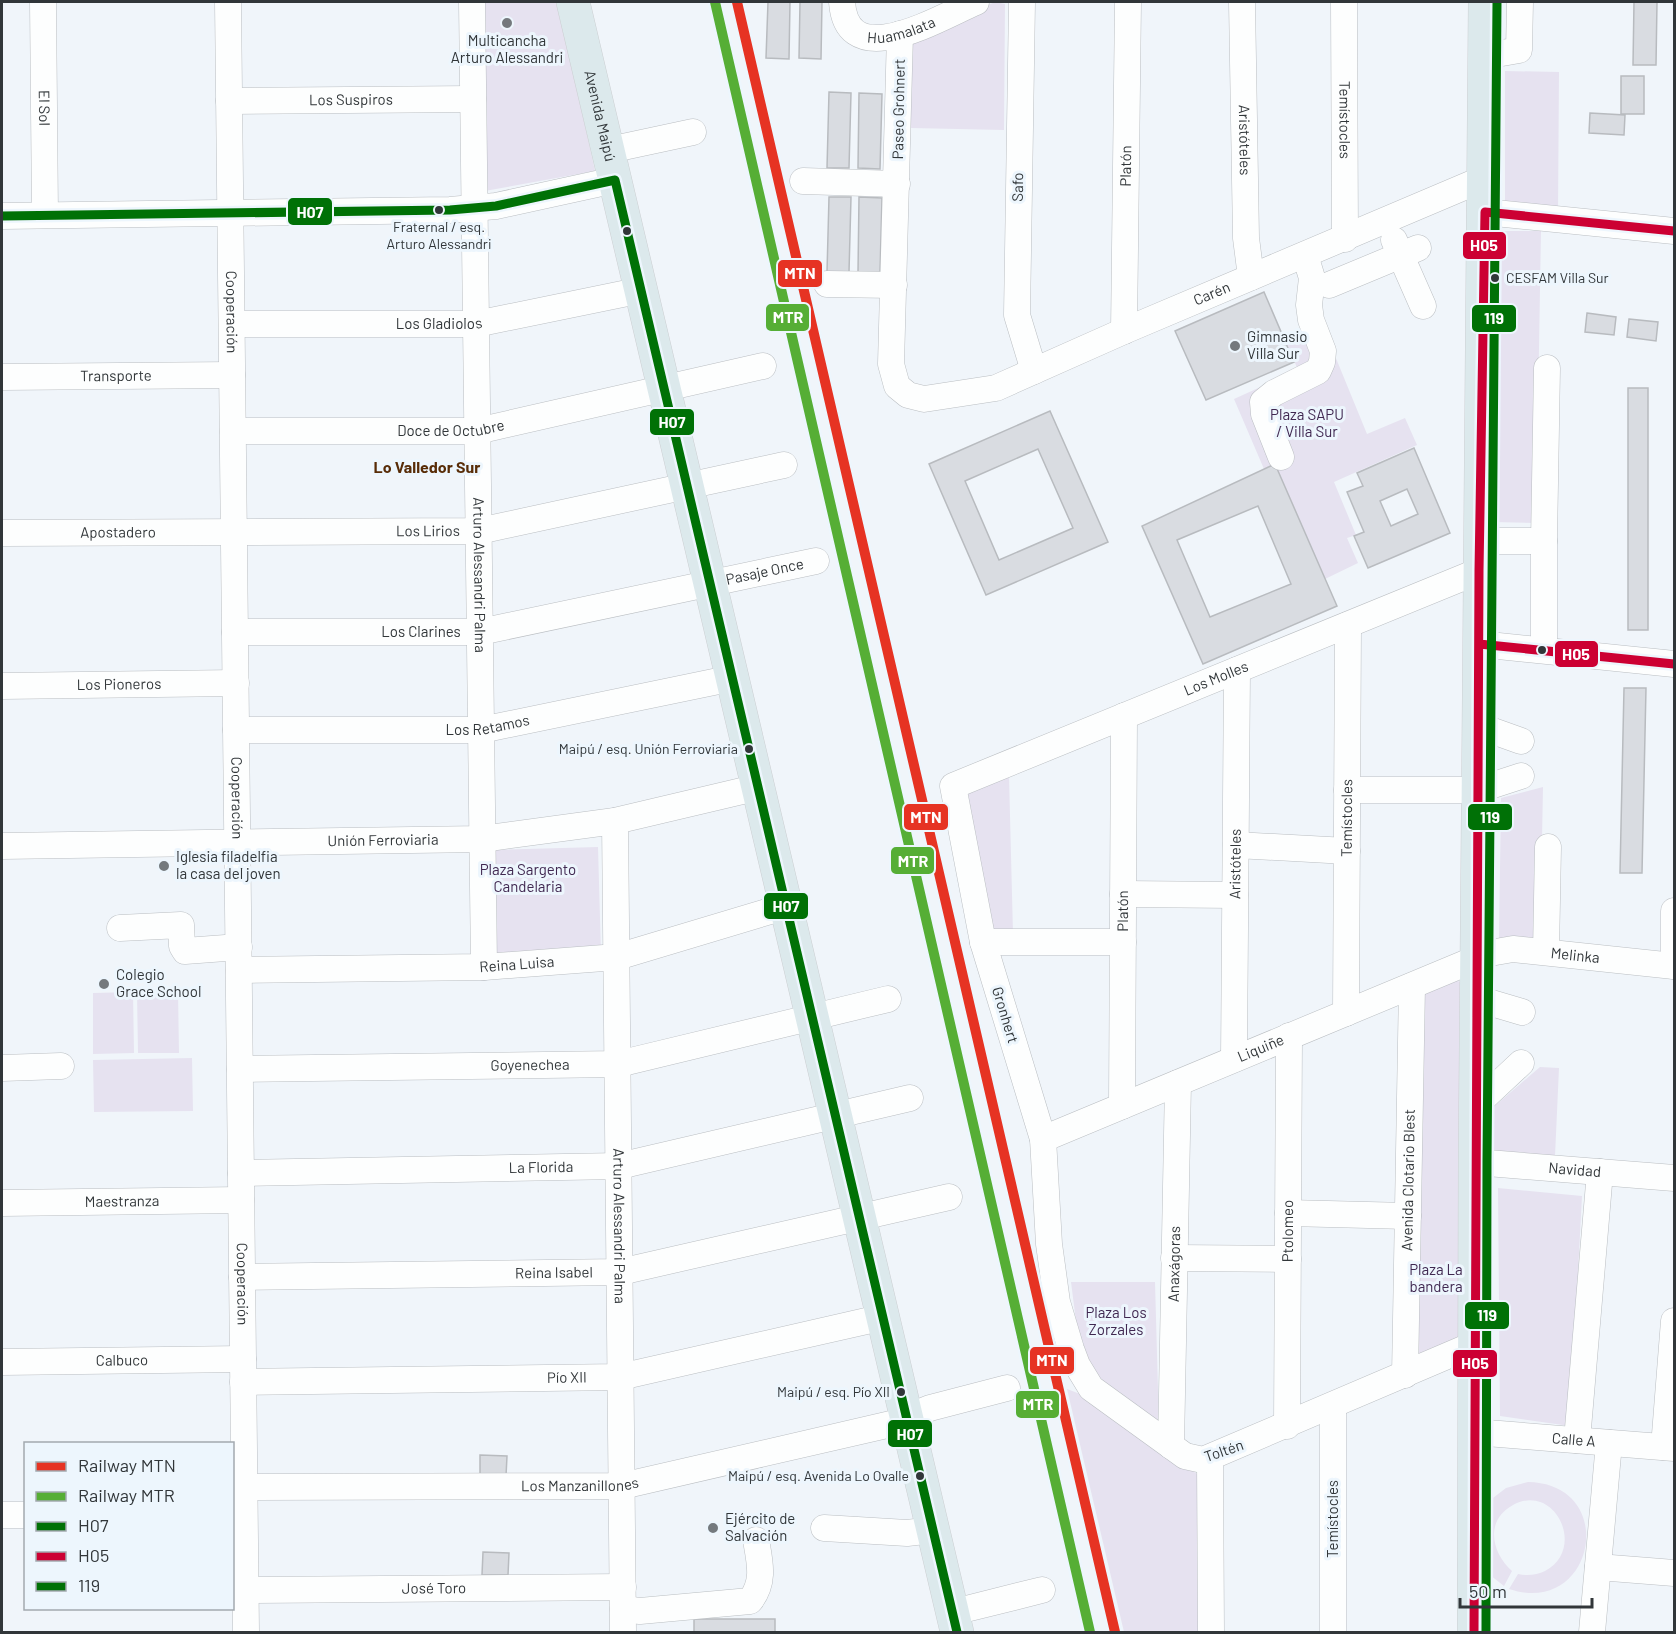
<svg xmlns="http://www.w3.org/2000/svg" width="1676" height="1634" font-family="Barlow,sans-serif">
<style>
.green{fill:#e6e2f0}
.building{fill:#d9dce1;stroke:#b8bbbf;stroke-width:1.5;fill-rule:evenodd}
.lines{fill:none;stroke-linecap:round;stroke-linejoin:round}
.minor-casing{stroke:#babec2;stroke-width:27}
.major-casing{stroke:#cccfd2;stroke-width:34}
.minor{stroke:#fdfefe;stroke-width:26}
.major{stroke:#dce9ec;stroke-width:33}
.bus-1-casing{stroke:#edf6fd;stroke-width:14}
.bus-2-casing{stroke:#edf6fd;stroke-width:14}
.bus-3-casing{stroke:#edf6fd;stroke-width:14}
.bus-1{stroke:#007106;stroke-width:9}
.bus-2{stroke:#c03;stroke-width:9}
.bus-3{stroke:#007106;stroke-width:9}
.rail-1-casing{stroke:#edf6fd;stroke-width:15}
.rail-2-casing{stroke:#edf6fd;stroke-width:15}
.rail-1{stroke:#e63323;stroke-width:10}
.rail-2{stroke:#56ae35;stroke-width:10}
.poi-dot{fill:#74797d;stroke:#edf6fd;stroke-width:2}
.bus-dot{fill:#313639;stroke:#edf6fd;stroke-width:2}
.labels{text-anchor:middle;stroke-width:6;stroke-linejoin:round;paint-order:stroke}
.bus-label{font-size:14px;fill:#313639;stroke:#edf6fd;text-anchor:end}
.street-label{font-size:15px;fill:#313639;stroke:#edf6fd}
.poi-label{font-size:15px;fill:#313639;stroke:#edf6fd;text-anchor:start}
.park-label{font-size:15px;fill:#402851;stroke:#edf6fd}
.neighbourhood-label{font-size:16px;font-weight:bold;fill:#582c07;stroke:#edf6fd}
.line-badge{stroke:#edf6fd;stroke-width:2}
.badge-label{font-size:16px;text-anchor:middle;font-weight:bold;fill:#fff}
</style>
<rect width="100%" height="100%" fill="#f0f5fa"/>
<path class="green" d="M479 2H558L595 171 485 191Z
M995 2 1005 4 1004 130 911 128 908 42 914 36Z
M1505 71 1559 72 1558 212 1505 206Z
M1497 231H1541L1536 523 1493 522Z
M1324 329 1367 434 1405 418 1417 445 1334 482 1356 535 1347 538 1358 563 1325 579 1274 464 1264 469 1234 399 1298 370 1287 344Z
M1009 776 1013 934H992L962 793Z
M1543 787 1540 944 1499 938 1501 798Z
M598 847 601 954 491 957 488 850Z
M1454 979 1460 982V1337L1412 1362 1415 993Z
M133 992 134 1053 93 1054V993Z
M137 992H178L179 1053H138Z
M192 1058 193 1111 94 1112 93 1060Z
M1540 1067 1559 1068 1555 1156 1494 1151 1490 1110Z
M1498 1188 1582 1196 1570 1426 1500 1416Z
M1071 1282H1155L1159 1426 1093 1375 1078 1337Z
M1067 1389 1088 1397 1200 1476 1202 1632H1124Z
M1528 1482C1620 1484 1595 1618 1509 1589L1518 1574C1527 1576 1537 1575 1545 1571 1587 1549 1555 1482 1513 1505 1484 1521 1492 1553 1512 1571L1504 1586 1490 1575 1489 1501 1506 1488Z"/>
<path class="building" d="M768 2H790L789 59 766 58Z
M800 2H822L821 59 799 58Z
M1634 2H1657L1656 65H1633Z
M1621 76H1644V114H1621Z
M829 92 851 93 849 168H827Z
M859 93 882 94 880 169 858 168Z
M1590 113 1625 115 1624 135 1589 133Z
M829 197H851L849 272H827Z
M859 197 882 198 880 273H858Z
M1264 292 1294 362 1206 400 1175 331Z
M1587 313 1616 317 1614 335 1585 332Z
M1629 319 1658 322 1656 341 1627 337Z
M1628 388H1648V630H1628Z
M1050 411 1108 542 986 595 929 464ZM1038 449 1073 528 999 560 965 481Z
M1414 448 1450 533 1368 568 1354 536 1364 532 1347 492 1363 486 1357 473ZM1407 489 1418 514 1391 526 1380 501Z
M1275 464 1337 606 1203 664 1142 526ZM1258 506 1291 584 1210 617 1177 540Z
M1624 688H1646L1642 873H1620Z
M480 1455 507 1456 506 1476H480Z
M483 1552 509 1553 508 1575H482Z
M694 1619H775V1632H694Z"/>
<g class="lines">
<g class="minor-casing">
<g id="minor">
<path id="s1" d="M43 2 45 215"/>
<path id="s2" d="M228 2 246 1632"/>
<path id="s3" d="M472 2 484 967"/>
<path id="s4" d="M842 2C847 75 940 17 976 2"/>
<path d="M1022 2 1017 315 1034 371"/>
<path id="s5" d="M1242 2 1246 238 1251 277"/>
<path id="s6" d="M1344 2 1345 239"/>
<path id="s7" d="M900 34 891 364 897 386 908 395 924 399 996 388 1124 331 1485 178"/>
<path d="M1485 56 1519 50 1520 2"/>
<path id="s8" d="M229 101 473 99"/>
<path d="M609 150 693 132"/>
<path d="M803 181 897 184"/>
<path d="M1485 212 1674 231"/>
<path d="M2 216 450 210 496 206 615 180"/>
<path d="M1394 240 1423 306"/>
<path d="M827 284 894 285"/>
<path d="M1329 285 1418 248"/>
<path id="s9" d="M232 324H476L642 290"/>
<path id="s10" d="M1124 331 1128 2"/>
<path id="s11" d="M2 377 232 375"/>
<path id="s12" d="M233 431H477L763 366"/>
<path d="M1281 457 1264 414 1263 402 1274 393 1318 371 1322 362 1323 351 1311 320 1309 305 1312 278 1305 255"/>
<path id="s13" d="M2 533 479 531 784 465"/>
<path d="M1480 541H1544L1547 368"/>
<path d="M1544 541V650"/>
<path id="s14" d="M235 632H480L816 561"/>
<path d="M1479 644 1674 664"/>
<path id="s15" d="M2 686 236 683"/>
<path d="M1479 726 1521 741"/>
<path id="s16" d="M236 730H481L733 678"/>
<path d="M1347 790H1478L1521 776"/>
<path id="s17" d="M615 821 623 1632"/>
<path d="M1236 845 1347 851"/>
<path id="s18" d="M2 846 482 839 615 821 759 787"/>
<path d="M1123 894 1235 895"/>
<path d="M120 928 181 925 182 946 185 951 239 947"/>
<path d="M983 942H1123"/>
<path d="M1546 952 1548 847"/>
<path d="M1674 966V911"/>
<path id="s19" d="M239 970 484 967 617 957 787 906"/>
<path d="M1478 999 1522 1012"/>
<path id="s20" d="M1346 1013 1348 625"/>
<path id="s21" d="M1234 1059 1237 670"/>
<path d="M2 1068 61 1066"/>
<path id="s22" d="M240 1069 618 1064 888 999"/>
<path d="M1476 1105 1521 1063"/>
<path id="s23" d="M1122 1106 1124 716"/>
<path id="s24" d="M1043 1139 1490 953 1513 949 1674 966"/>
<path id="s25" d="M1475 1162 1674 1178"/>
<path id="s26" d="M241 1173 619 1166 910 1098"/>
<path id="s27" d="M2 1203 241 1200"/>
<path d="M1288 1213 1408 1216"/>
<path d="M1174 1258 1288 1259"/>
<path id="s28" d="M242 1277 620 1272 949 1197"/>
<path id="s29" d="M1475 1344 1203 1460 1185 1456 1091 1388 1077 1365 1071 1349 1057 1302 1049 1244 1043 1139 983 942 953 786 1479 571"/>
<path id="s30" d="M2 1362 243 1359"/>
<path id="s31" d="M1405 1375 1412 986"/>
<path id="s32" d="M243 1382 620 1377 884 1317"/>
<path id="s33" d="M1287 1426 1289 1036"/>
<path id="s34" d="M1474 1432 1674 1448"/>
<path d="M1577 1440 1600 1172"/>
<path id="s35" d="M1171 1446 1178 1083"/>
<path d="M1664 1447 1674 1321"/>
<path d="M1210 1459 1211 1632"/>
<path id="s36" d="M244 1487 622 1486 891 1424 930 1408 1007 1388"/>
<path d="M2 1515H26"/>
<path d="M824 1528 907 1533 933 1530"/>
<path d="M1598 1567 1674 1573"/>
<path id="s37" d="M246 1590 623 1587"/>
<path d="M623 1609 640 1611 750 1601C765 1582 760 1563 756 1540"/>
<path d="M962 1610 1042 1590"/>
<path d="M1333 1632V1406"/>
<path d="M1592 1632 1609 1443"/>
</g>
</g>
<g class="major-casing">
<g id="major">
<path id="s38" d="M573 2 957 1632"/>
<path d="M1474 1632 1475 1162 1485 2"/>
</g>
</g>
<use href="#minor" class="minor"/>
<use href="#major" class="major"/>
<g class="bus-1-casing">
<path id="bus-1" d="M615 180 957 1632
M2 216 450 210 496 206 615 180"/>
</g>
<g class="bus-2-casing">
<path id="bus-2" d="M1479 644 1674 664
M1474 1632 1479 571 1485 212 1674 231"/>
</g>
<g class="bus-3-casing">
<path id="bus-3" d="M1486 1632 1487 1162 1497 2"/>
</g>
<use href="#bus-1" class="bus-1"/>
<use href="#bus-2" class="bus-2"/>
<use href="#bus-3" class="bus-3"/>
<g class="rail-1-casing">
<path id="rail-1" d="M737 2 1115 1632"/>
</g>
<g class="rail-2-casing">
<path id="rail-2" d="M715 2 1090 1632"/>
</g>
<use href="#rail-1" class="rail-1"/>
<use href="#rail-2" class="rail-2"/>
</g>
<g class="poi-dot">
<circle cx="507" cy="23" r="6"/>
<circle cx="1235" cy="346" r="6"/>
<circle cx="164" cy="866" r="6"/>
<circle cx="104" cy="984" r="6"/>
<circle cx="713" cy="1528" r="6"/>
</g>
<g class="bus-dot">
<circle cx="439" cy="210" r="5"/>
<circle cx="627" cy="231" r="5"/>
<circle cx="1495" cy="278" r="5"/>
<circle cx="1542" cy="650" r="5"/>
<circle cx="749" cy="749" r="5"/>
<circle cx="901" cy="1392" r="5"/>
<circle cx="920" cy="1476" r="5"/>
</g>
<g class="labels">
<g class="bus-label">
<text x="439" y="232" text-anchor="middle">Fraternal / esq.<tspan x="439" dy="17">Arturo Alessandri</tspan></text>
<text x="1506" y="283" text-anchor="start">CESFAM Villa Sur</text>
<text x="738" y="754">Maipú / esq. Unión Ferroviaria</text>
<text x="890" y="1397">Maipú / esq. Pío XII</text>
<text x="909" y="1481">Maipú / esq. Avenida Lo Ovalle</text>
</g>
<g class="street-label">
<text dy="5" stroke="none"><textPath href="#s4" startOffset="82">Huamalata</textPath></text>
<text dy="5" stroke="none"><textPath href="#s8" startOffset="122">Los Suspiros</textPath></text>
<text dy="5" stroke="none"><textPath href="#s1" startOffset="106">El Sol</textPath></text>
<text transform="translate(899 109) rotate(-89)" y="5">Paseo Grohnert</text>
<text dy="5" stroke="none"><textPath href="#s38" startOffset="117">Avenida Maipú</textPath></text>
<text dy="5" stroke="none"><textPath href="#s6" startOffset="118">Temístocles</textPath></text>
<text dy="5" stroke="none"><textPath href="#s5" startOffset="138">Aristóteles</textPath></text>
<text dy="5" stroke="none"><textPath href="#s10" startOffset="165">Platón</textPath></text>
<text transform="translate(1018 187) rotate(-89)" y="5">Safo</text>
<text dy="5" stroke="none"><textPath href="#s7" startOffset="692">Carén</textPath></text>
<text dy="5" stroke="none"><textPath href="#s2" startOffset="310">Cooperación</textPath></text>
<text dy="5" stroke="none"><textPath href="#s9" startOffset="207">Los Gladiolos</textPath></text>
<text dy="5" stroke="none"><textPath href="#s11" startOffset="114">Transporte</textPath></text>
<text dy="5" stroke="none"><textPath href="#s12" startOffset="218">Doce de Octubre</textPath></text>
<text dy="5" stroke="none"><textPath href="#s13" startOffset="116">Apostadero</textPath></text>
<text dy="5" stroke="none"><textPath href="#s13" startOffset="426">Los Lirios</textPath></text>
<text dy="5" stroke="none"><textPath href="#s14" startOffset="536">Pasaje Once</textPath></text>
<text dy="5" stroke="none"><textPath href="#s3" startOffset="573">Arturo Alessandri Palma</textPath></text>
<text dy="5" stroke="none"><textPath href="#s14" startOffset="186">Los Clarines</textPath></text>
<text dy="5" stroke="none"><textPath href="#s29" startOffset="1336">Los Molles</textPath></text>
<text dy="5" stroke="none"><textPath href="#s15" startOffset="117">Los Pioneros</textPath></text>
<text dy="5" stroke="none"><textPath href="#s16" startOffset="252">Los Retamos</textPath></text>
<text dy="5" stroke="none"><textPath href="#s2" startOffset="796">Cooperación</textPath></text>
<text dy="5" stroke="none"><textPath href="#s20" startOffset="195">Temístocles</textPath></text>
<text dy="5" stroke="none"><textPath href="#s18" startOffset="381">Unión Ferroviaria</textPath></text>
<text dy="5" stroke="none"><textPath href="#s21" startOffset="195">Aristóteles</textPath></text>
<text dy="5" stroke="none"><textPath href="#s23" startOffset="195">Platón</textPath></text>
<text dy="5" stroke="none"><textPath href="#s24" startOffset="570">Melinka</textPath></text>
<text dy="5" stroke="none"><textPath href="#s19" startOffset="278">Reina Luisa</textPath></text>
<text transform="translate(1005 1015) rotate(73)" y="5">Gronhert</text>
<text dy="5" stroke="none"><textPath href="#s24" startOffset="236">Liquiñe</textPath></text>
<text dy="5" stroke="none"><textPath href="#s22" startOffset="290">Goyenechea</textPath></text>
<text dy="5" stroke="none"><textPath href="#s26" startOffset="300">La Florida</textPath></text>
<text dy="5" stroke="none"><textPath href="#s25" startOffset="100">Navidad</textPath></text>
<text dy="5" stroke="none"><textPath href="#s31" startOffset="195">Avenida Clotario Blest</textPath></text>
<text dy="5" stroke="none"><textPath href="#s27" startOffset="120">Maestranza</textPath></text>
<text dy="5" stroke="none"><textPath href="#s17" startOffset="405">Arturo Alessandri Palma</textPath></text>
<text dy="5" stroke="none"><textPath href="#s33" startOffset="195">Ptolomeo</textPath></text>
<text dy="5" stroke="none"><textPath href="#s35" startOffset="182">Anaxágoras</textPath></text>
<text dy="5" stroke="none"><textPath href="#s28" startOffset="312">Reina Isabel</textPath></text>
<text dy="5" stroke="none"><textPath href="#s2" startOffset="1282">Cooperación</textPath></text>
<text dy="5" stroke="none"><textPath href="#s30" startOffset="120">Calbuco</textPath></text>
<text dy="5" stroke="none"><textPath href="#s32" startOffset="324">Pío XII</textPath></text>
<text dy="5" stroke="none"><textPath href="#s34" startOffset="100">Calle A</textPath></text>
<text transform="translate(1224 1451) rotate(-19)" y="5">Toltén</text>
<text dy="5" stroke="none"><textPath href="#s36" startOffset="336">Los Manzanillones</textPath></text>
<text transform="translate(1333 1519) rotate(-90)" y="5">Temístocles</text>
<text dy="5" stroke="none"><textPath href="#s37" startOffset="188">José Toro</textPath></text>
</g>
<g class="poi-label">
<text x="507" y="46" text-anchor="middle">Multicancha<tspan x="507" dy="17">Arturo Alessandri</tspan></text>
<text x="1247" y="342">Gimnasio<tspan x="1247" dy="17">Villa Sur</tspan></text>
<text x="176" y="862">Iglesia filadelfia<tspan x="176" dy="17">la casa del joven</tspan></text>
<text x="116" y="980">Colegio<tspan x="116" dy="17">Grace School</tspan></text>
<text x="725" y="1524">Ejército de<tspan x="725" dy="17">Salvación</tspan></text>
</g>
<g class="park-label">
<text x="1307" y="420">Plaza SAPU<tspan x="1307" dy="17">/ Villa Sur</tspan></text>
<text x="528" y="875">Plaza Sargento<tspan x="528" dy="17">Candelaria</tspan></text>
<text x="1436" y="1275">Plaza La<tspan x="1436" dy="17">bandera</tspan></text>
<text x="1116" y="1318">Plaza Los<tspan x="1116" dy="17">Zorzales</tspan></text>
</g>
<g class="neighbourhood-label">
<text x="427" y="473">Lo Valledor Sur</text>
</g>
</g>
<g class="line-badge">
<rect x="287" y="197" width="46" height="29" rx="6" fill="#007106"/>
<rect x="1462" y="231" width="45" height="29" rx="6" fill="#c03"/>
<rect x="777" y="259" width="46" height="29" rx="6" fill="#e63323"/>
<rect x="765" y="303" width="45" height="29" rx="6" fill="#56ae35"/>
<rect x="1471" y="304" width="46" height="29" rx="6" fill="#007106"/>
<rect x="649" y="408" width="46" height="28" rx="6" fill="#007106"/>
<rect x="1554" y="640" width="45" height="28" rx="6" fill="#c03"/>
<rect x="1467" y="803" width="46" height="28" rx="6" fill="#007106"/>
<rect x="903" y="803" width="46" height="28" rx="6" fill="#e63323"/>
<rect x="890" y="846" width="45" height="29" rx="6" fill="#56ae35"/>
<rect x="763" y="892" width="46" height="28" rx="6" fill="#007106"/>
<rect x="1464" y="1301" width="46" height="29" rx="6" fill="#007106"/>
<rect x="1029" y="1346" width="46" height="29" rx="6" fill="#e63323"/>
<rect x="1452" y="1349" width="46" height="29" rx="6" fill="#c03"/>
<rect x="1015" y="1390" width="45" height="29" rx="6" fill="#56ae35"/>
<rect x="887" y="1419" width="46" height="29" rx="6" fill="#007106"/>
</g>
<g class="badge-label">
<text x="310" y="218">H07</text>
<text x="1484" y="251">H05</text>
<text x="800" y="279">MTN</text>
<text x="788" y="323">MTR</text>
<text x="1494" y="324">119</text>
<text x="672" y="428">H07</text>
<text x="1576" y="660">H05</text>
<text x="1490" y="823">119</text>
<text x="926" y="823">MTN</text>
<text x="913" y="867">MTR</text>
<text x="786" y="912">H07</text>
<text x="1487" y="1321">119</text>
<text x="1052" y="1366">MTN</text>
<text x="1475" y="1369">H05</text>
<text x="1038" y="1410">MTR</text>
<text x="910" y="1440">H07</text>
</g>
<rect width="1676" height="1634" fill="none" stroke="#313639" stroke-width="6"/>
<rect x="24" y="1442" width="210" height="168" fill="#edf6fd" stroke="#a2a9af" stroke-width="1.5"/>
<rect x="36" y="1462" width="30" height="9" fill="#e63323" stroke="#a2a9af" stroke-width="1.5"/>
<text x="78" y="1472" font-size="18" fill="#313639">Railway MTN</text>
<rect x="36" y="1492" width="30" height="9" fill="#56ae35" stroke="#a2a9af" stroke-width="1.5"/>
<text x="78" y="1502" font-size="18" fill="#313639">Railway MTR</text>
<rect x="36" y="1522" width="30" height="9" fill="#007106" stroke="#a2a9af" stroke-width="1.5"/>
<text x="78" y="1532" font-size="18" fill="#313639">H07</text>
<rect x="36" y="1552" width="30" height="9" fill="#cc0033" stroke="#a2a9af" stroke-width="1.5"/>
<text x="78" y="1562" font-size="18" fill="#313639">H05</text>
<rect x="36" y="1582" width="30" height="9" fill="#007106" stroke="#a2a9af" stroke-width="1.5"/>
<text x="78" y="1592" font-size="18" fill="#313639">119</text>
<path d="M1460 1598v9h132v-9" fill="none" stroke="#313639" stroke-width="3"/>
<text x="1469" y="1598" font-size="18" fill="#313639" stroke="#edf6fd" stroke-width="4.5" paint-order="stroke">50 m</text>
</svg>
